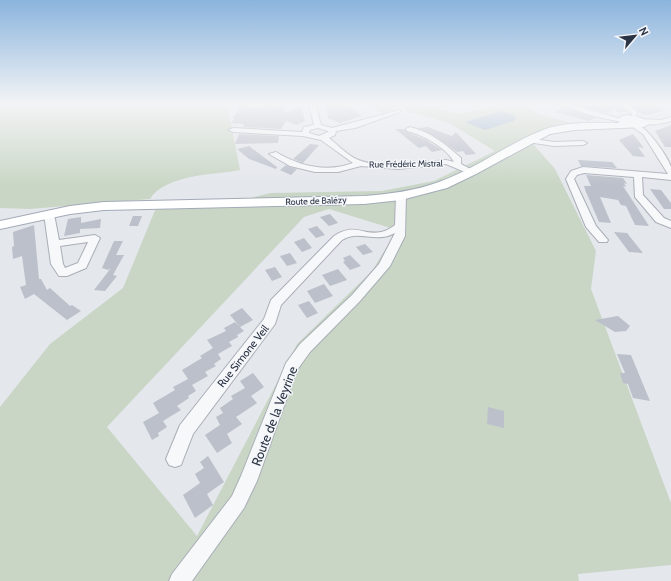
<svg xmlns="http://www.w3.org/2000/svg" width="671" height="581" font-family="Cabin,sans-serif">
<style>
.green{fill:#c9d6c5;fill-rule:evenodd}
.water{fill:#9fb4cc}
.building{fill:#bbc0ca}
.lines{fill:none;stroke-linecap:round;stroke-linejoin:round}
.minor-casing{stroke:#a9aeb7;stroke-width:2}
.major-casing{stroke:#a3abb8;stroke-width:2}
.minor{fill:#f7f8fa;fill-rule:evenodd}
.major{fill:#fff;fill-rule:evenodd}
.labels{text-anchor:middle;stroke-width:3;stroke-linejoin:round;paint-order:stroke}
.far-street-label{font-size:9px;fill:#2b3445;stroke:#f4f6f9}
.street-label{font-size:11px;fill:#2b3445;stroke:#f4f6f9}
.near-street-label{font-size:13px;fill:#2b3445;stroke:#f4f6f9}
</style>
<rect width="100%" height="100%" fill="#e4e7ec"/>
<path class="green" d="M0 103H227L240 170C213 175 166 174 150 199L30 209 0 208Z
M361 103H418L458 114 498 106 502 103H525L538 114 575 124 559 123 527 137 555 169 596 251 591 289 671 503V565L578 574 579 581H0V407L50 344 123 288 156 208H206L271 193 382 191 434 181 495 151 449 123 414 113H410L401 107 394 109 393 112 385 114ZM329 209 397 230 372 271 297 344 197 536 107 427 304 217Z"/>
<path class="water" d="M501 111 514 115 516 118 514 121 485 130 465 122Z"/>
<path class="building" d="M579 103H618L627 112H618L614 109 607 113 576 105Z
M630 103H648L664 111 645 115 638 112Z
M244 104 248 108 284 107 285 113 298 107 302 108 305 121 297 125 286 121 281 129 243 127 244 124 231 123 235 118H232L239 110 235 105Z
M326 106H350L362 116 340 123 328 118Z
M565 108 593 117 595 118 589 121 555 112Z
M671 125V147H665L655 131Z
M428 127 449 135 452 136 456 132 476 154 466 155 463 151 457 152 438 138 418 128Z
M395 129H405L407 132 426 140 442 150 432 152 426 146 419 148Z
M239 134 279 136 278 143 235 144Z
M633 134 644 148 638 147 645 157 633 156 619 140Z
M310 144 319 145 303 163 293 159Z
M249 146 277 167 276 169 249 159 237 149Z
M578 160 612 162 617 168 581 166Z
M286 165 290 167 297 169 291 175 280 170Z
M586 175 623 178 627 184 624 183 626 187 623 186 649 226 635 225 626 206 621 205 618 200 600 197 611 223 599 222 586 192 584 186H591Z
M650 189 661 190 671 203V209H664Z
M330 214 338 223 329 226 320 217Z
M133 216H142L138 226H129Z
M81 217V223L101 219 100 228 80 229V233L64 236 68 219Z
M34 225 39 279H41L47 290 50 288 70 306 72 305 81 311 67 320 34 294 25 299 20 287 26 285 22 256 13 259 12 247 14 246 13 232Z
M317 226 325 235 316 238 308 229Z
M614 232 627 233 643 253 629 252Z
M304 238 312 248 302 252 294 242Z
M114 241H123L116 255H124L113 275 117 276 105 291 94 290 111 268 108 270 102 268Z
M365 244 373 252 363 255 356 247Z
M290 253 297 263 287 266 280 256Z
M350 255 361 266 350 270 343 262 345 261 343 258Z
M275 267 282 277 272 281 265 270Z
M338 269 347 280 330 286 322 275Z
M324 284 333 296 315 303 307 291Z
M309 301 318 313 307 318 298 305Z
M242 308 253 320 240 327 230 315Z
M618 316 630 326 626 331 615 332 595 320Z
M235 322 244 331 237 335 238 337 229 342 232 346 218 354 221 359 214 364 216 366 205 372 208 376 192 385 196 391 188 396 189 398 177 406 181 410 163 421 167 427 158 433 159 436 152 440 143 422 159 413 153 403 175 390 173 387 188 379 182 370 202 358 200 356 213 348 207 340 226 331 224 328Z
M617 354 631 355 650 401 633 398 628 384 623 383 620 373H625Z
M253 373 264 387 251 396 257 403 236 417 242 424 227 434 232 443 217 453 205 435 220 425 216 417 223 413 220 408 233 399 231 396 245 388 240 381Z
M488 407 504 411V428L487 424Z
M208 456 224 482 207 494 213 505 195 518 183 495 200 483 195 474 204 468 200 462Z"/>
<g class="lines">
<g class="minor-casing">
<path id="minor" d="M249 103H275L272 105Z
M309 103H315L321 125 332 128 400 110V112L355 128 336 131 335 135 329 138C338 145 346 154 356 159 380 170 420 162 446 160L454 162C446 147 423 135 407 131L406 129 410 127C431 132 445 144 461 158V164L476 172 472 175 446 164 398 169 361 166 338 172H315L290 166 269 154 276 152C299 166 327 173 353 163L321 140 303 136 233 132 229 130 233 128 302 132 304 127 314 125ZM318 128 328 131V132L319 136 309 133 310 130Z
M554 103H565L625 120 622 122 593 116Z
M619 103H627L637 112 636 120H632V114Z
M654 103H662L656 107 653 105Z
M671 117V121C662 124 646 127 638 121L641 119 661 120Z
M634 124C645 123 668 157 671 167 671 170 671 176 671 180L642 177 643 195 664 218 671 221V228L656 222 635 197 634 177 584 173 577 175 574 179 596 226 608 240 607 242H599L586 227 566 179 571 171 583 167 668 174 643 134 634 128Z
M527 138 554 142 583 141 587 143 583 145 554 146 527 142Z
M401 193 406 196 405 236 390 266 360 301 310 352 297 370 257 481 244 508 192 581H169L172 574 232 496 241 476 286 363 300 344 352 295 379 264 395 233C375 244 359 229 342 240L281 305 275 324 193 434 181 465 175 467 169 465 166 459 180 425 264 319 271 300 334 236C356 222 362 236 381 232 386 231 391 228 395 225L396 196Z
M49 211 54 214 59 240 95 235 100 238 86 268 67 276H59L51 264 44 214ZM88 242 78 263 65 268 63 264 60 246Z"/>
</g>
<g class="major-casing">
<path id="major" d="M628 115 642 118 649 124 644 127 574 130 550 134 476 174 447 188 401 200 364 204 104 210 70 214 0 229V221L70 206 104 202 364 196C389 194 415 191 439 182 476 169 507 144 543 130 566 121 595 123 619 123L620 117Z"/>
</g>
<use href="#minor" class="minor"/>
<use href="#major" class="major"/>
</g>
<linearGradient id="sky" x2="0" y2="1"><stop stop-color="#8bb4dd"/><stop offset="0.56" stop-color="#f3f4f6"/><stop offset="1" stop-color="#f3f4f6" stop-opacity="0"/></linearGradient>
<rect width="671" height="185" fill="url(#sky)"/>
<g class="labels">
<g class="far-street-label">
<text transform="translate(406 164) rotate(-1)" y="3">Rue Frédéric Mistral</text>
<text transform="translate(316 201) rotate(-2)" y="3">Route de Balézy</text>
</g>
<g class="street-label">
<text transform="translate(243 356) rotate(-52)" y="4">Rue Simone Veil</text>
</g>
<g class="near-street-label">
<text transform="translate(274 416) rotate(-69)" y="5">Route de la Veyrine</text>
</g>
</g>
<g transform="translate(635 36) rotate(62)" stroke="#f4f6f9" stroke-width="3" paint-order="stroke">
<path d="M0-3L7 15L0 10L-7 15Z" fill="#2b3445"/>
<text y="-6" font-size="11" font-weight="bold" text-anchor="middle" fill="#2b3445">N</text>
</g>
</svg>
